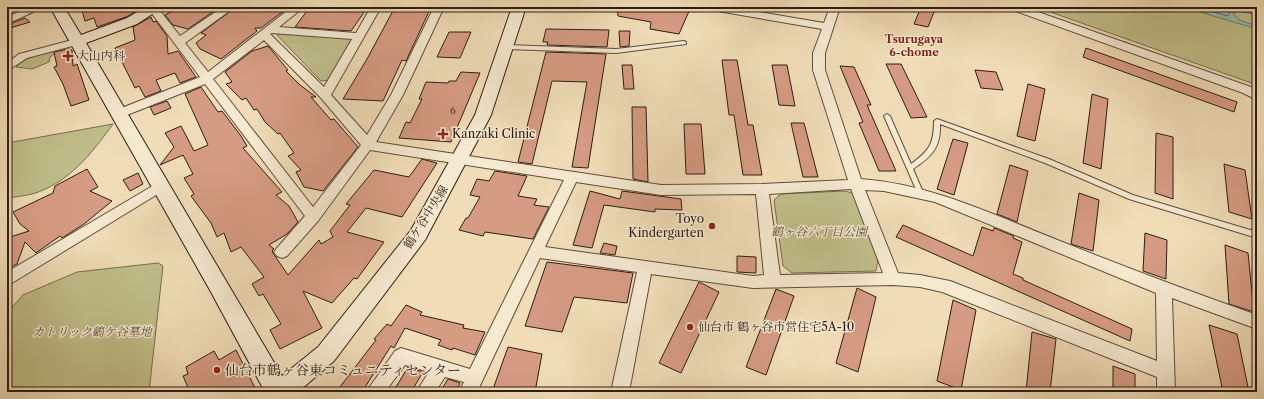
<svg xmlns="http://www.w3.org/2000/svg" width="1264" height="399" font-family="'Libre Caslon Text','Noto Serif JP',serif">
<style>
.green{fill:#c0bf8a;stroke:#776e4f}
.water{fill:#9abbb2;stroke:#6f7c73}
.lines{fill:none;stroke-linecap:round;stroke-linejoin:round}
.shore{stroke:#646c63;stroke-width:1}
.building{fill:#d69b83;stroke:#2e1d14}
.lane-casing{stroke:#5e4d3d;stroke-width:2}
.street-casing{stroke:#5e4d3d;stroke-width:2}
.secondary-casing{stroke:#2e1d14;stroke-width:2}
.lane{fill:#f5e9d0;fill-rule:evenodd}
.street{fill:#f5e9d0;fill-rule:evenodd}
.secondary{fill:#f5e9d0;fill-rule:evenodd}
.poi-dot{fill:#8f2418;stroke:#f5e9d0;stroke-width:1.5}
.labels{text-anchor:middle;stroke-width:3;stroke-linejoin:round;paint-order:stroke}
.number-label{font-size:10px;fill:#583c30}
.far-neighbourhood-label{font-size:11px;font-weight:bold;fill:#7a1f14;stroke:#f5e9d0}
.poi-label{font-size:12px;fill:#2e1d14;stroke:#f5e9d0;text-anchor:start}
.street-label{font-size:12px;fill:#2e1d14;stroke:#f5e9d0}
.park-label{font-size:12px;font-style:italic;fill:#5a4e37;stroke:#f5e9d0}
.near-poi-label{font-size:14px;fill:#2e1d14;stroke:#f5e9d0;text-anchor:start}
</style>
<rect width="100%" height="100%" fill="#f0ddb7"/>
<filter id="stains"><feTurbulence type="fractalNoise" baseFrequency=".005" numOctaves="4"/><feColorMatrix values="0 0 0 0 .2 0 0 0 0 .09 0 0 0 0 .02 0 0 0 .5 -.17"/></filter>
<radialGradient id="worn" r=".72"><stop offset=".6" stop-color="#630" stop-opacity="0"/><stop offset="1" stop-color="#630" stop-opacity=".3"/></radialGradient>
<path class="green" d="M1036 7H1257V85Z
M281 32 355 37 331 80 321 81 277 35Z
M59 50 50 57 49 62 32 69 16 67C27 56 43 53 59 50Z
M113 124C92 153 68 184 32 194 24 196 15 197 7 198V143Z
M844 191 853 193 878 259 876 271 792 273 783 266 774 200 781 194Z
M158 263 163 266 149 392H7V313L23 295 77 272Z"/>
<path class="water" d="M1183 7H1257V15L1238 11 1233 13 1239 20 1257 26V29Z"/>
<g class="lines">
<path class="shore" d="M1196 7 1228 16 1231 10 1236 7"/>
</g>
<path class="building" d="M81 7H143L126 17 97 27 94 18 85 21Z
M180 7H220L188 29 173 25 165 15Z
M236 7H289L261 28H255L257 31 221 59 200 49 196 43 206 35 201 33Z
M310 7H322L365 11 351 31 295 27Z
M395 7H431L406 61 402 60 383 101 343 99 367 59Z
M617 7H680L690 9 679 34 650 29 651 22 618 16Z
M921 7H936L928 27 914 24Z
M151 17 153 22 156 21 167 36 168 54 178 51 196 77 180 83 175 73 156 80 161 91 145 97 139 86 135 88 115 48 135 40 133 27Z
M25 18 30 22 7 29V25Z
M546 29 609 30 607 47 547 45 548 42H543Z
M619 31H630L629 46 620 47Z
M449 32H471L460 58 437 57Z
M268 46 288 70 286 71 300 85 316 97H311L331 120 334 119 358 147 323 191 304 187 296 172 301 170 288 156 294 153 280 133 278 134 265 122 257 109 254 110 246 98 242 100 226 84 232 82 225 72 252 51Z
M1086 48 1237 102 1234 112 1083 57Z
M68 49 72 50 73 66 77 64 89 100 71 106 63 84 54 67 57 66 54 52Z
M546 52 606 54 588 168 572 167 587 82 552 81 532 164 518 162Z
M722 60H737L748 125H753L762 175H743L734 115H729Z
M886 64H901L927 117 911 118Z
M622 65H632L634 89H624Z
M772 65H787L795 106 779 105Z
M840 66 854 67 871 105H867L896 171H879L859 123 863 122Z
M975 70 996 72 1003 90 981 88Z
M461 72 480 73 451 142 399 138 406 122 410 123 422 99H419L426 82 448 83 449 81H456Z
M1028 84 1045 89 1035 141 1017 136Z
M201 87 218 112 222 111 241 136 247 146 243 148 282 192 276 195 289 206 298 222 287 234 269 245 274 249 272 250 273 253 288 275 319 240 321 244 333 237 330 231 350 205 346 204 374 170 409 177 422 159 437 163 402 217 366 208 347 232 384 242 357 279 354 278 332 303 303 291 322 328 280 349 270 330 281 324 263 294 259 296 252 284 264 277 241 247 231 252 224 233 217 237 211 223 191 196 194 194 184 178 193 174 183 155 160 165 174 147 165 133 181 126 194 151 208 145 185 94Z
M1092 94 1108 99 1101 169 1083 163Z
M167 101 171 108 154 115 150 107Z
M632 107H646L648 182 633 179Z
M791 123H804L818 177H803Z
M684 124H701L705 174H686Z
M1156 133 1173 137V199L1155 193Z
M953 139 968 143 954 195 937 189Z
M1224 164 1245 170 1252 219 1229 212Z
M1010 165 1028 171 1017 222 997 214Z
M87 169 98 187 90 191 112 201 84 224 62 238 60 236 36 253 25 242 17 264 7 269V238L29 231 20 224 13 212 53 193 55 186Z
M495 171 527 176 518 196 537 199 534 205 549 207 533 239 485 232 483 236 459 230 466 218H468L480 197 470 195 477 179 489 181Z
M138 173 143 184 130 191 123 180Z
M590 191 620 199 622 191 681 199 682 210 655 209V212L604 205 592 248 573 245Z
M1079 193 1099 200 1093 251 1071 244Z
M903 225 973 256 982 227 993 231 994 228 1014 236 1013 238 1022 242 1013 274 1023 278V280L1132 329 1130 341 896 237Z
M1145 233 1167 240 1166 279 1143 271Z
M604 243 617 246 615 255 600 253Z
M1225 245 1248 253 1254 312 1229 304Z
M737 256 756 257V273L737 272Z
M547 262 633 273 627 303 574 297 562 332 525 326Z
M699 282 719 292 681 373 659 363Z
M857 288 876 297 858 372 836 363Z
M776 289 794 296 766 375 746 367Z
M953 300 976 310 961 390 937 381Z
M406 305 422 312 420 315 464 325 463 328 485 332 475 355 453 348 452 350 438 345 441 340 405 328 394 348 391 346 362 392H336L376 340 374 339 387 324 391 326Z
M1209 325 1237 334 1249 392H1223Z
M1032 332 1056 339 1050 392H1026Z
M508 347 542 354 535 392H492Z
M236 350 257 392H190L183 376 188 374 186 367 214 351 219 360Z
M1113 366 1135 374V392H1113Z
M408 367 423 372 411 392H393Z
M448 379 460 383 456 392H440Z"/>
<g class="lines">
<g class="lane-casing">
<path id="lane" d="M684 41 686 42V44L616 53 506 49 503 47 506 45 616 49Z
M887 114 890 116 911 164C929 151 934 144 934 121L937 119 1049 159 1133 195 1257 232V238L1129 199 1045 163 940 124C941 148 931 157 913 169L923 192 922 194H918L884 116Z"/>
</g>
<g class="street-casing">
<path id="street" d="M17 7H28L33 12 7 24V17L21 11Z
M147 7H157L180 36 223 7H235L185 43 208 72 292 7H304L279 27 356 33 371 7H381L331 95 367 135 391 95 434 7H444L403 95 376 142 661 185 762 184 848 180 813 70V53L822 29 712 10 707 7H730L824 23 830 7H840L825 53V70L861 179C930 184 992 214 1055 239 1122 266 1189 291 1257 315V329L1172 298 1175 392H1157V377L942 292 920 287 893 285 753 288 651 274 629 392H611L637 272 540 258 477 392H459L464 382 445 377 435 392H416L429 372 405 365 385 392H366L395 351 401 348 470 369 564 180 370 150 318 221 287 256 282 258 277 256 274 252 277 248 305 216 205 84 122 117 118 118 112 114 114 111 200 77ZM272 33 352 39 324 87 270 34ZM264 40 321 98 361 145 313 207 213 79ZM576 182 661 195 756 194 764 275 753 276 545 247ZM851 189 883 273 780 275 769 194ZM865 190 884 191 935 202 1156 293 1157 361 950 281 920 275 898 273Z
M1009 7H1024L1251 87 1257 91V100L1243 93 1010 9Z
M76 39 81 42 80 44 27 58 7 71V63L19 54Z
M161 181 166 183 168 186 166 189 7 286V272Z"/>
</g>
<g class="secondary-casing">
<path id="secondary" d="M50 7H64L81 35 127 18 146 7H163L137 24 86 43 282 376 318 347 411 230 475 115 512 7H526L491 115 425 240 334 361 298 392H265L211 292Z"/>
</g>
<use href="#lane" class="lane"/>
<use href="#street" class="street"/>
<use href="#secondary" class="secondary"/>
</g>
<g class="poi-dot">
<path d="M66 50h4v4h4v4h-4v4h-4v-4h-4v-4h4z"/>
<path d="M441 128h4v4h4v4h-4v4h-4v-4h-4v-4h4z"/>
<circle cx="712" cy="226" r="4"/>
<circle cx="690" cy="327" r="4"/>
<circle cx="217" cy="370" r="4"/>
</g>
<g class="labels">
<g class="number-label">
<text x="453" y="114">6</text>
</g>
<g class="far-neighbourhood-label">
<text x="914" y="43">Tsurugaya<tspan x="914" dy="13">6-chome</tspan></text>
</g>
<g class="poi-label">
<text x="77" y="60">大山内科</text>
<text x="452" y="138">Kanzaki Clinic</text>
<text x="704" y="223" text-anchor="end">Toyo<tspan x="704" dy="14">Kindergarten</tspan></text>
<text x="698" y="331">仙台市 鶴ヶ谷市営住宅5A-10</text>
</g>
<g class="street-label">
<text transform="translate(426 217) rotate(-58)" y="4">鶴ケ谷中央線</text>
</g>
<g class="park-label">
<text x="819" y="236">鶴ヶ谷六丁目公園</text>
<text x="92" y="336">カトリック鶴ケ谷墓地</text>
</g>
<g class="near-poi-label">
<text x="225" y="375">仙台市鶴ヶ谷東コミュニティセンター</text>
</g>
</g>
<rect width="1264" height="399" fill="none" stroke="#f0ddb7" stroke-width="24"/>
<rect x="8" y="8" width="1248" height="383" fill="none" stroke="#2e1d14" stroke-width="2"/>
<rect x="12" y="12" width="1240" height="375" fill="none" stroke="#2e1d14"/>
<rect width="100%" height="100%" filter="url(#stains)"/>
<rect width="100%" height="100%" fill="url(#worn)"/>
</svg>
